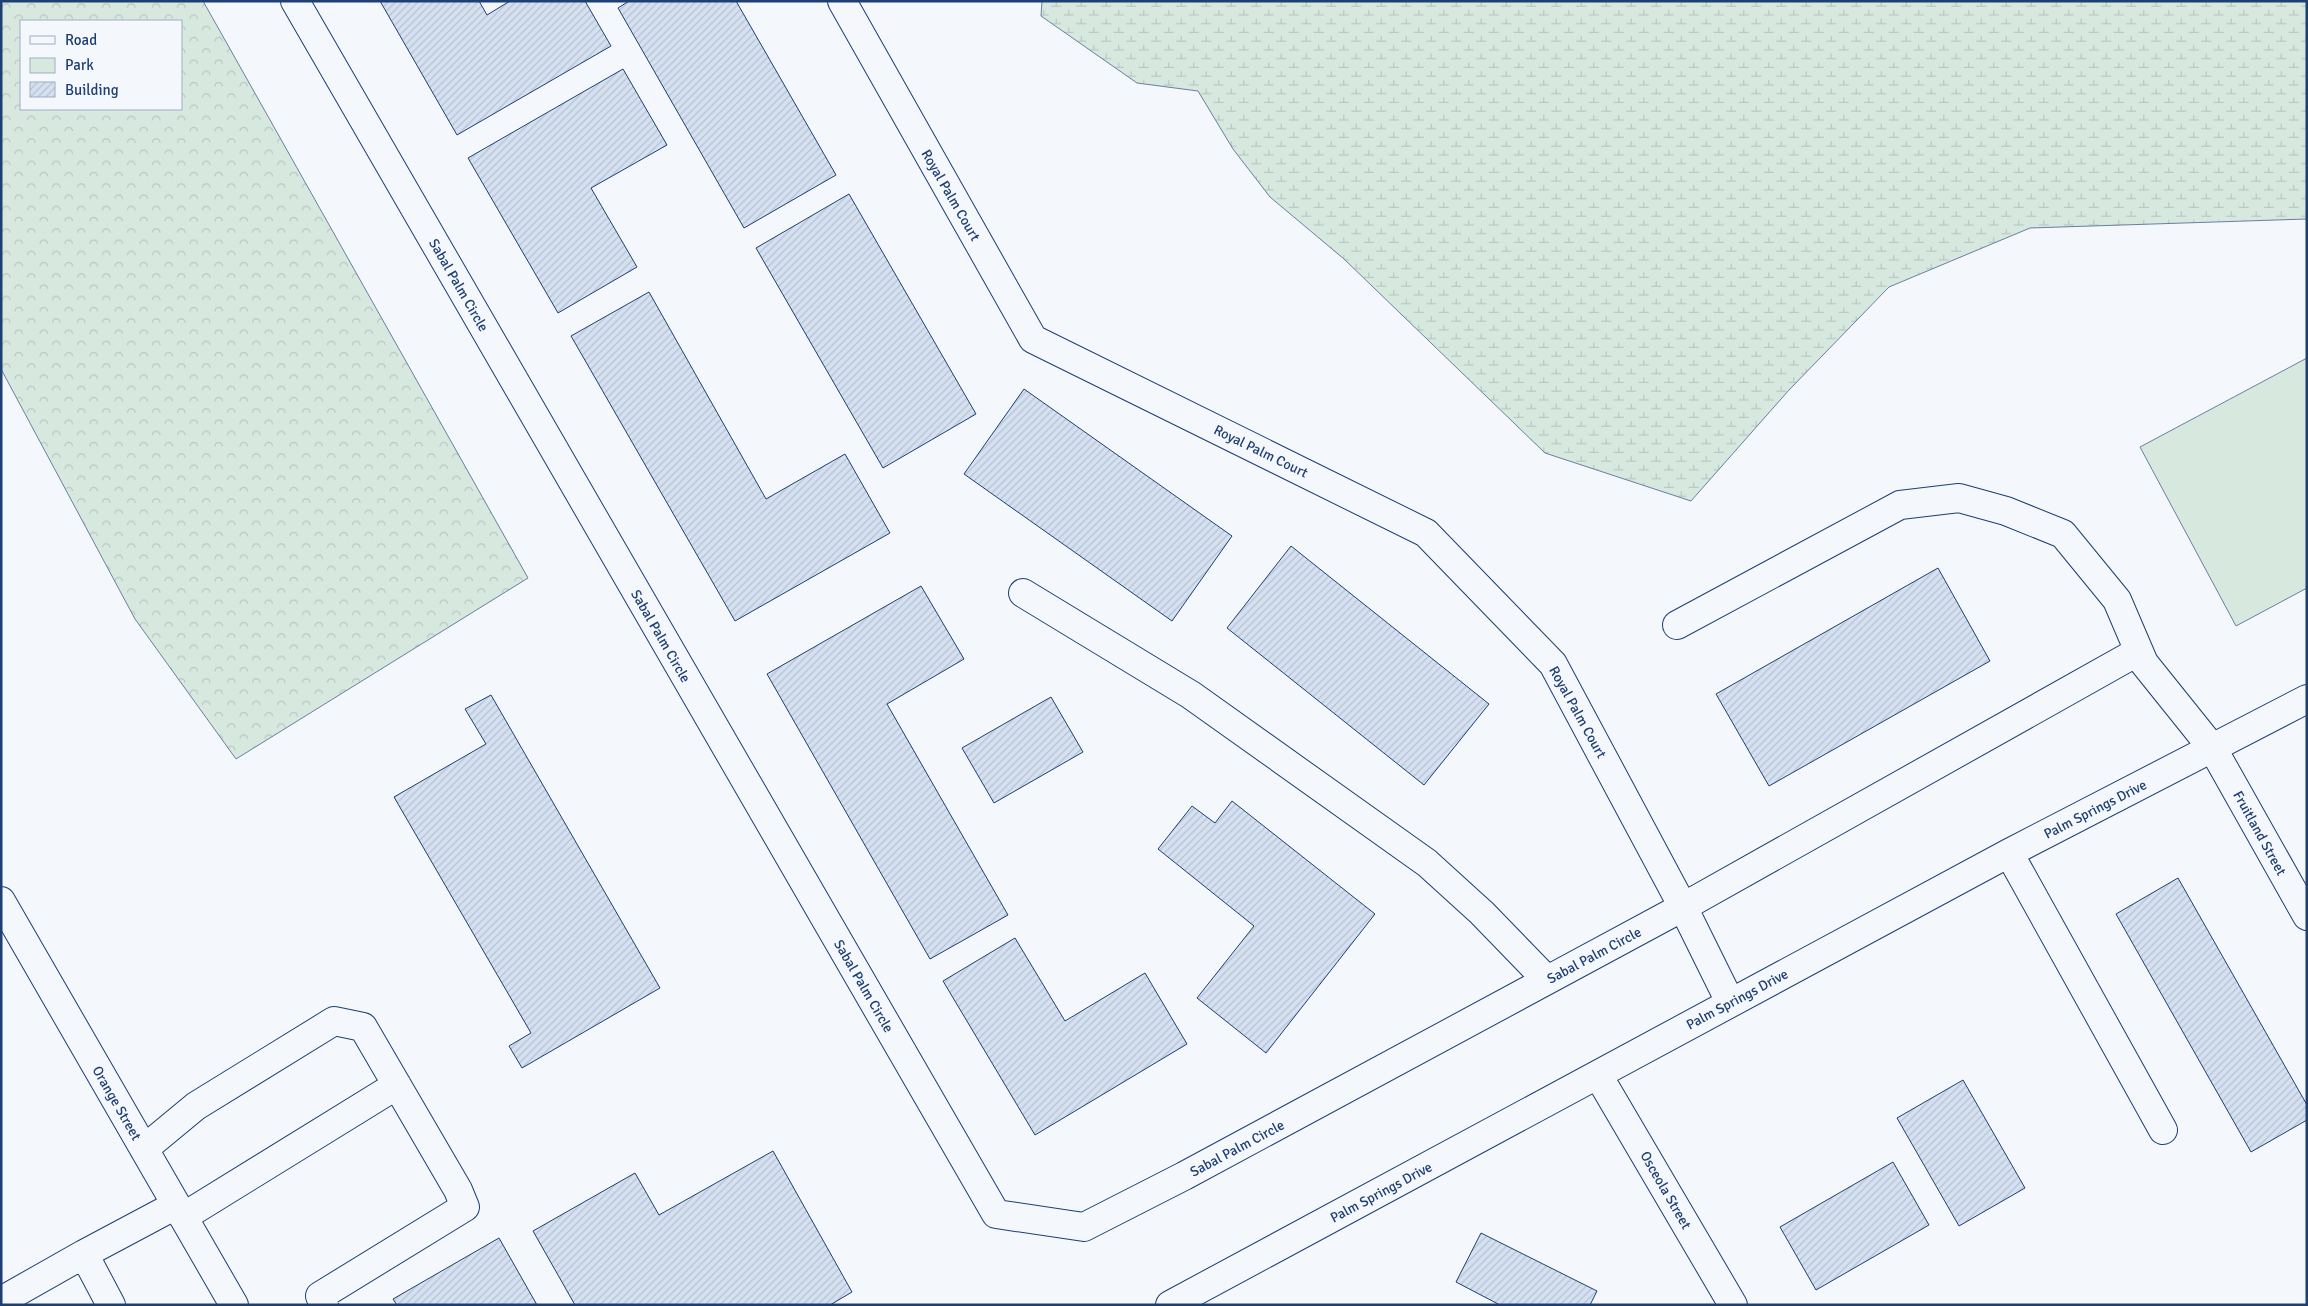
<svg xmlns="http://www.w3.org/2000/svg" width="2308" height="1306" font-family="Signika,sans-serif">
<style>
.green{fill:#d7e8df;stroke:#687fa3}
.forest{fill:url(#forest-crowns);stroke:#687fa3;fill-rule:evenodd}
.wetland{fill:url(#wetland-marsh);stroke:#687fa3}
.building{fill:url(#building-hatch);stroke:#1d3f73}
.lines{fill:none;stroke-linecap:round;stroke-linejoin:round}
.minor-casing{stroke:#1d3f73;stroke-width:30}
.minor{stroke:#f4f7fb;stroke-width:28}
.labels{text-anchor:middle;stroke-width:4;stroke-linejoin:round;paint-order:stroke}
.street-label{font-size:14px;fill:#1d3f73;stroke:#f4f7fb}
</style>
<defs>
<pattern id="forest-crowns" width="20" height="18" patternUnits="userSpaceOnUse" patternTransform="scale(1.25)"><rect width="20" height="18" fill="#d7e8df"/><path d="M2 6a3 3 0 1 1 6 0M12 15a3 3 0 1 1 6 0" fill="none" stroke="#b8c8c3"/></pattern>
<pattern id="wetland-marsh" width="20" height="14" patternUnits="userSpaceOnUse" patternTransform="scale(1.25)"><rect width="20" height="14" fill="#d7e8df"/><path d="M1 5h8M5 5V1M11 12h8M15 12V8" fill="none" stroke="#b8c8c3"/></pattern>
<pattern id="building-hatch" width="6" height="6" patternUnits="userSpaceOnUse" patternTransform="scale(1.25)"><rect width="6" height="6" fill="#d5e0f0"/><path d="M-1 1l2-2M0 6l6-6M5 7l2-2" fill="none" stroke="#b6c1d1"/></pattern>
</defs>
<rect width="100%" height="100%" fill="#f4f7fb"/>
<path class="green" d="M2307 358V588L2236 626 2140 447Z"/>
<path class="forest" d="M1 1H203L528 578 236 759 135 619 1 369ZM21 21H181V109H21Z"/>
<path class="wetland" d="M1042 1H2307V219L2030 228 1889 287 1789 390 1691 501 1545 453 1344 259 1270 197 1233 149 1198 91 1137 83 1041 16Z"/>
<path class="building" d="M380 1H479L487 15 510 1H585L611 46 457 135Z
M629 1H736L836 175 744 228 618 8Z
M623 69 667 145 591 188 637 267 558 313 468 158Z
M849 194 976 414 883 468 756 248Z
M649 292 766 499 845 454 890 533 735 621 571 336Z
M1024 389 1232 536 1172 621 964 474Z
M1291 546 1489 704 1424 785 1227 628Z
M1938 568 1990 661 1769 786 1716 694Z
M921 586 964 659 887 704 1008 915 930 959 767 674Z
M491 695 660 988 522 1068 509 1046 531 1033 394 797 486 744 465 709Z
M1051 697 1083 752 994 803 962 748Z
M1232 801 1375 914 1266 1053 1197 998 1254 926 1158 849 1192 806 1215 823Z
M2178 878 2307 1105V1120L2251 1152 2116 914Z
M1015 938 1065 1021 1145 973 1187 1044 1035 1135 943 981Z
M1963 1080 2025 1188 1959 1226 1897 1118Z
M773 1151 852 1292 830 1305H575L533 1231 635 1173 659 1215Z
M1893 1162 1929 1225 1816 1290 1780 1227Z
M1481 1233 1597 1291 1590 1305H1500L1456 1282Z
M499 1238 537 1305H397L393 1299Z"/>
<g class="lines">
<g class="minor-casing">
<path id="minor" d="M295 1 996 1214 1084 1227 1184 1176 1683 907 1730 1002
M842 1 1033 339 1426 533 1553 664 1683 907 2139 651
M1023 593 1191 695 1427 863 1482 913 1547 980
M1677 625 1900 505 1959 498 2006 511 2063 534 2117 600 2144 663 2213 749 2307 916
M2009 853 2163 1130
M1 901 234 1305
M1598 1075 1733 1305
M144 1149 196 1106 334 1021 363 1027 458 1190 465 1207 320 1296 324 1305
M183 1217 397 1085
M1 1301 84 1254
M111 1305 84 1254 176 1205
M1170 1305 2009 853 2307 699"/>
</g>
<use href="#minor" class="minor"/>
</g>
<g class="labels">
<g class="street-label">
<text transform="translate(951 195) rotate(60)" y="5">Royal Palm Court</text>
<text transform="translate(459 285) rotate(60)" y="5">Sabal Palm Circle</text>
<text transform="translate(1261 451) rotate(26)" y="5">Royal Palm Court</text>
<text transform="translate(661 636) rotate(60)" y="5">Sabal Palm Circle</text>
<text transform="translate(1578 712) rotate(61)" y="5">Royal Palm Court</text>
<text transform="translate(2095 809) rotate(-27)" y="5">Palm Springs Drive</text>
<text transform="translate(2260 833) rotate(61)" y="5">Fruitland Street</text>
<text transform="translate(1594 955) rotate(-28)" y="5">Sabal Palm Circle</text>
<text transform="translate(864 986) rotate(60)" y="5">Sabal Palm Circle</text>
<text transform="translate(1737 999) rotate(-28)" y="5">Palm Springs Drive</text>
<text transform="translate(117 1103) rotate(60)" y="5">Orange Street</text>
<text transform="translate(1237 1148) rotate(-28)" y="5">Sabal Palm Circle</text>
<text transform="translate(1666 1190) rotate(60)" y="5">Osceola Street</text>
<text transform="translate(1381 1192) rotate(-28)" y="5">Palm Springs Drive</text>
</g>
</g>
<rect width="2308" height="1306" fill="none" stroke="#1d3f73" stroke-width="5"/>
<rect x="20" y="20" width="162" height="90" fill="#f4f7fb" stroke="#9eadc5"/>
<rect x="30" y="36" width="25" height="8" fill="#f4f7fb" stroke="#9eadc5"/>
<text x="65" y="45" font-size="15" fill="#1d3f73">Road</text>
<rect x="30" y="58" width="25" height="15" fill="#d7e8df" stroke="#9eadc5"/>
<text x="65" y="70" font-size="15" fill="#1d3f73">Park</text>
<rect x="30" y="82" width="25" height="15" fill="url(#building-hatch)" stroke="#9eadc5"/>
<text x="65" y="95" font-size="15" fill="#1d3f73">Building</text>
</svg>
